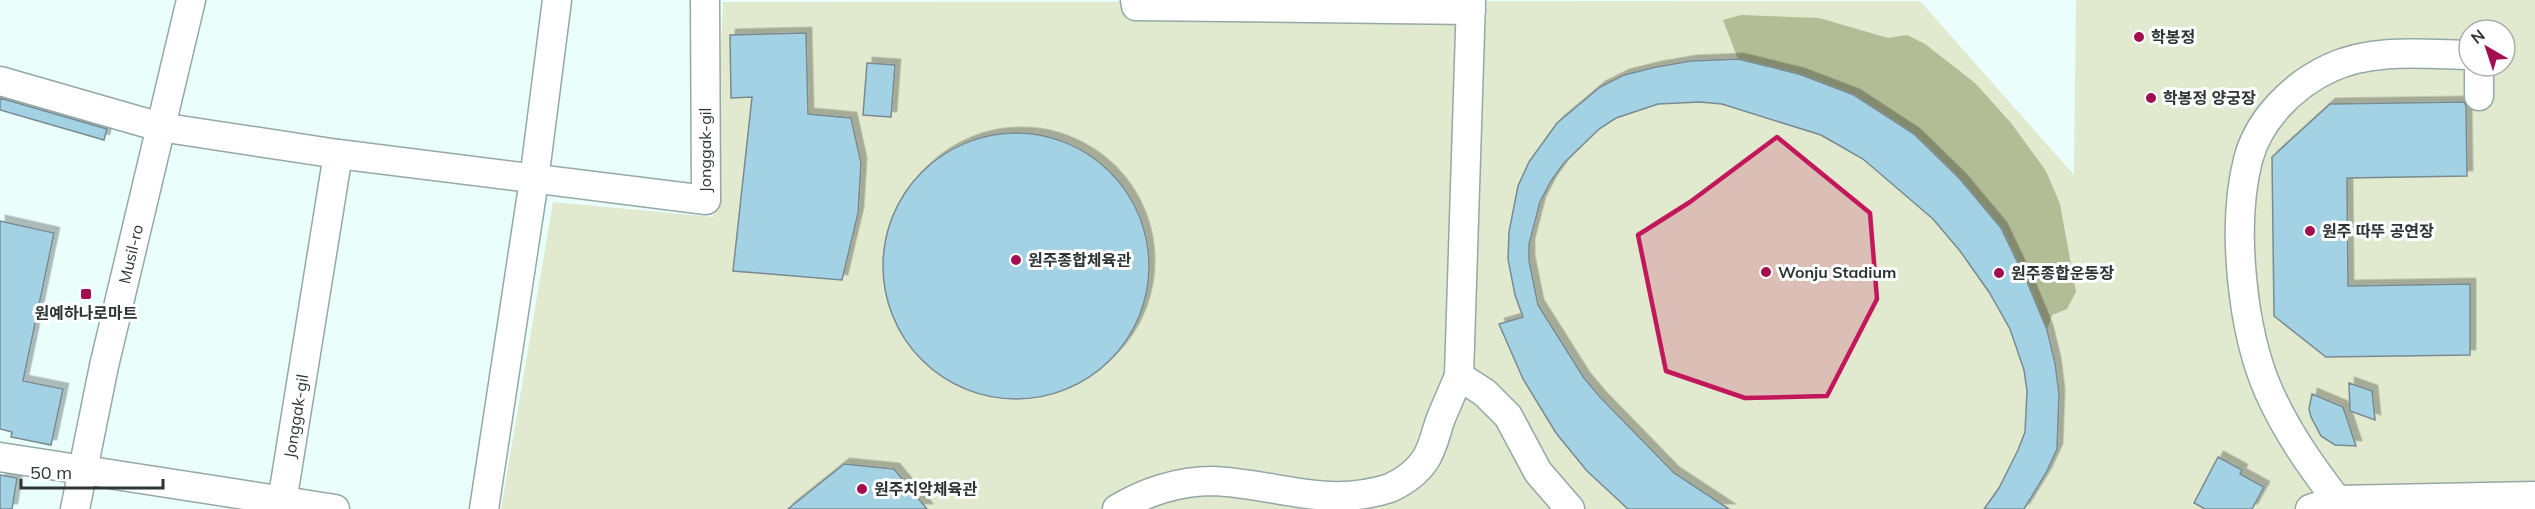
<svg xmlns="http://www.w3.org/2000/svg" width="2535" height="509" font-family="Mulish,'Noto Sans KR',sans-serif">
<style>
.green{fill:#e1e9ce;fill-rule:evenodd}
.forest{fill:#b2bc95}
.building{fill:#a3d2e4;stroke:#7a8a91;stroke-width:1.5;filter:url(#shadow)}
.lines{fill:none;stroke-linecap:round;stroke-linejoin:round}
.minor-casing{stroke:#95a8a6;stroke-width:31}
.minor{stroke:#fff;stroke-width:28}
.marked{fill:#c2185b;fill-opacity:0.2;stroke:#c2185b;stroke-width:4.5;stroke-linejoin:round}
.poi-dot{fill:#a20e50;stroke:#fff;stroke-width:2}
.labels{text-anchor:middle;stroke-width:6;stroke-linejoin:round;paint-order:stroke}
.poi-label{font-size:16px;font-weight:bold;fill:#2e3535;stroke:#fff;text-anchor:start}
.street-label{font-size:16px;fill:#2e3535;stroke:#fff}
</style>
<defs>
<filter id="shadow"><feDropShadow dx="5.5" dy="-5.5" stdDeviation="0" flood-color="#0004"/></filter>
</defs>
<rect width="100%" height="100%" fill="#eafefc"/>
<path class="green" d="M2076 0H2535V509H501L553 202 713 217 723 2 1920 1 2074 175ZM2469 30H2505V66H2469Z"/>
<path class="forest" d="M1741 15 1819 18 1888 38 1907 35 1925 44 1975 83 2011 123 2046 171 2060 204 2076 292 2067 309 2052 315 2047 330 2028 284 2001 228 1960 179 1914 134 1854 95 1799 74 1738 59 1723 20Z"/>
<path class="building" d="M806 33 808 114 851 118 861 163 858 213 842 280 733 271 752 97 731 98 730 35Z
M1738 59 1799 74 1854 95 1914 134 1960 179 2001 228 2028 284 2047 330 2055 363 2059 394 2057 449 2046 473 2024 509H1984L1999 488 2018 450 2025 432 2027 391 2024 370 2010 329 1989 292 1960 251 1933 219 1863 159 1821 135 1722 104 1700 102 1658 104 1616 118 1599 129 1564 163 1551 181 1540 202 1529 244V261L1538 305 1584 378 1600 397 1674 473 1729 509H1628L1587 471 1556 433 1523 379 1499 324 1523 317 1515 295 1508 259 1509 232 1518 186 1529 162 1557 123 1600 87 1624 75 1656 67 1691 61Z
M867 63 895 65 891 117 863 115Z
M0 98 107 129 104 140 0 110Z
M2464 102 2466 106 2467 176 2347 178 2348 286 2470 284V355L2326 357 2274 316 2272 157 2330 104Z
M883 266a133 133 0 1 1 266 0a133 133 0 1 1-266 0Z
M0 221 54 233 23 381 63 389 51 445 11 437 12 432 0 429Z
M2349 383 2372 391 2375 420 2350 411Z
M2312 394 2343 407 2356 446 2335 445 2321 436 2311 417 2309 409Z
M2218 457 2242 470 2240 474 2264 487 2252 509H2205L2194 503Z
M844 464 894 469 927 509H788Z
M0 475 17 478 12 509H0Z"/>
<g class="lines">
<g class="minor-casing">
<g id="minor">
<path d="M1135 0 1136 6 1471 10"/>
<path d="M1471 0 1459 376 1485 393 1508 416 1538 472 1570 509"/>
<path d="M2479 66V96"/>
<path d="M0 81 160 127 338 154 706 200 705 0"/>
<path d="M0 457 335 509"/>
<path d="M2337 500C2310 465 2287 432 2269 392 2242 331 2231 226 2248 160 2258 120 2293 85 2330 68 2372 48 2424 54 2469 55"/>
<path id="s1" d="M282 502 338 154"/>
<path id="s2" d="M75 509 104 366 191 0"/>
<path d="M484 509 534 180 557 0"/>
<path d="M1117 509C1145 492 1179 481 1212 481 1275 483 1325 509 1390 488 1403 482 1417 472 1425 460 1433 449 1436 431 1441 418 1447 404 1453 390 1459 376"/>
<path d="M2310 509 2337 500 2535 496"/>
</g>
</g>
<use href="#minor" class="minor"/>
</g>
<path class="marked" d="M1777 137 1870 213 1877 299 1827 396 1745 398 1666 371 1638 235 1690 202Z"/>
<g class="poi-dot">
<circle cx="2139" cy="37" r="6"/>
<circle cx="2151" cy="98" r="6"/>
<circle cx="2310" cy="231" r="6"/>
<circle cx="1016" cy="260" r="6"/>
<circle cx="1766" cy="272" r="6"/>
<circle cx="1999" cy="273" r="6"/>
<rect x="80" y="288" width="12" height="12" rx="3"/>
<circle cx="862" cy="489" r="6"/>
</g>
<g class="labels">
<g class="poi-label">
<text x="2151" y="43">학봉정</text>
<text x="2163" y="104">학봉정 양궁장</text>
<text x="2322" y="237">원주 따뚜 공연장</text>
<text x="1028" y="266">원주종합체육관</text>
<text x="1778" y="278">Wonju Stadium</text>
<text x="2011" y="279">원주종합운동장</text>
<text x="86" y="319" text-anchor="middle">원예하나로마트</text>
<text x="874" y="495">원주치악체육관</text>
</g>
<g class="street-label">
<text transform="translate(705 150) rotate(-90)" y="6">Jonggak-gil</text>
<text dy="6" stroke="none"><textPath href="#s2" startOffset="261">Musil-ro</textPath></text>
<text dy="6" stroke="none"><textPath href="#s1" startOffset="87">Jonggak-gil</textPath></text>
</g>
</g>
<g transform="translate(2487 48) rotate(321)"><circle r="28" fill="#ffffff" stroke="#abaeae" stroke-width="1.5"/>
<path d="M0-4.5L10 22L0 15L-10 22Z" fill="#a20e50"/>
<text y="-9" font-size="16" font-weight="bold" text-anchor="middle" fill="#2e3535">N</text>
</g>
<path d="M21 479v9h142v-9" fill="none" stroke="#2e3535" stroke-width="3"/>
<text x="30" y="479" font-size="18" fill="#2e3535" stroke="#ffffff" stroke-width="4.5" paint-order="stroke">50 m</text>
</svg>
